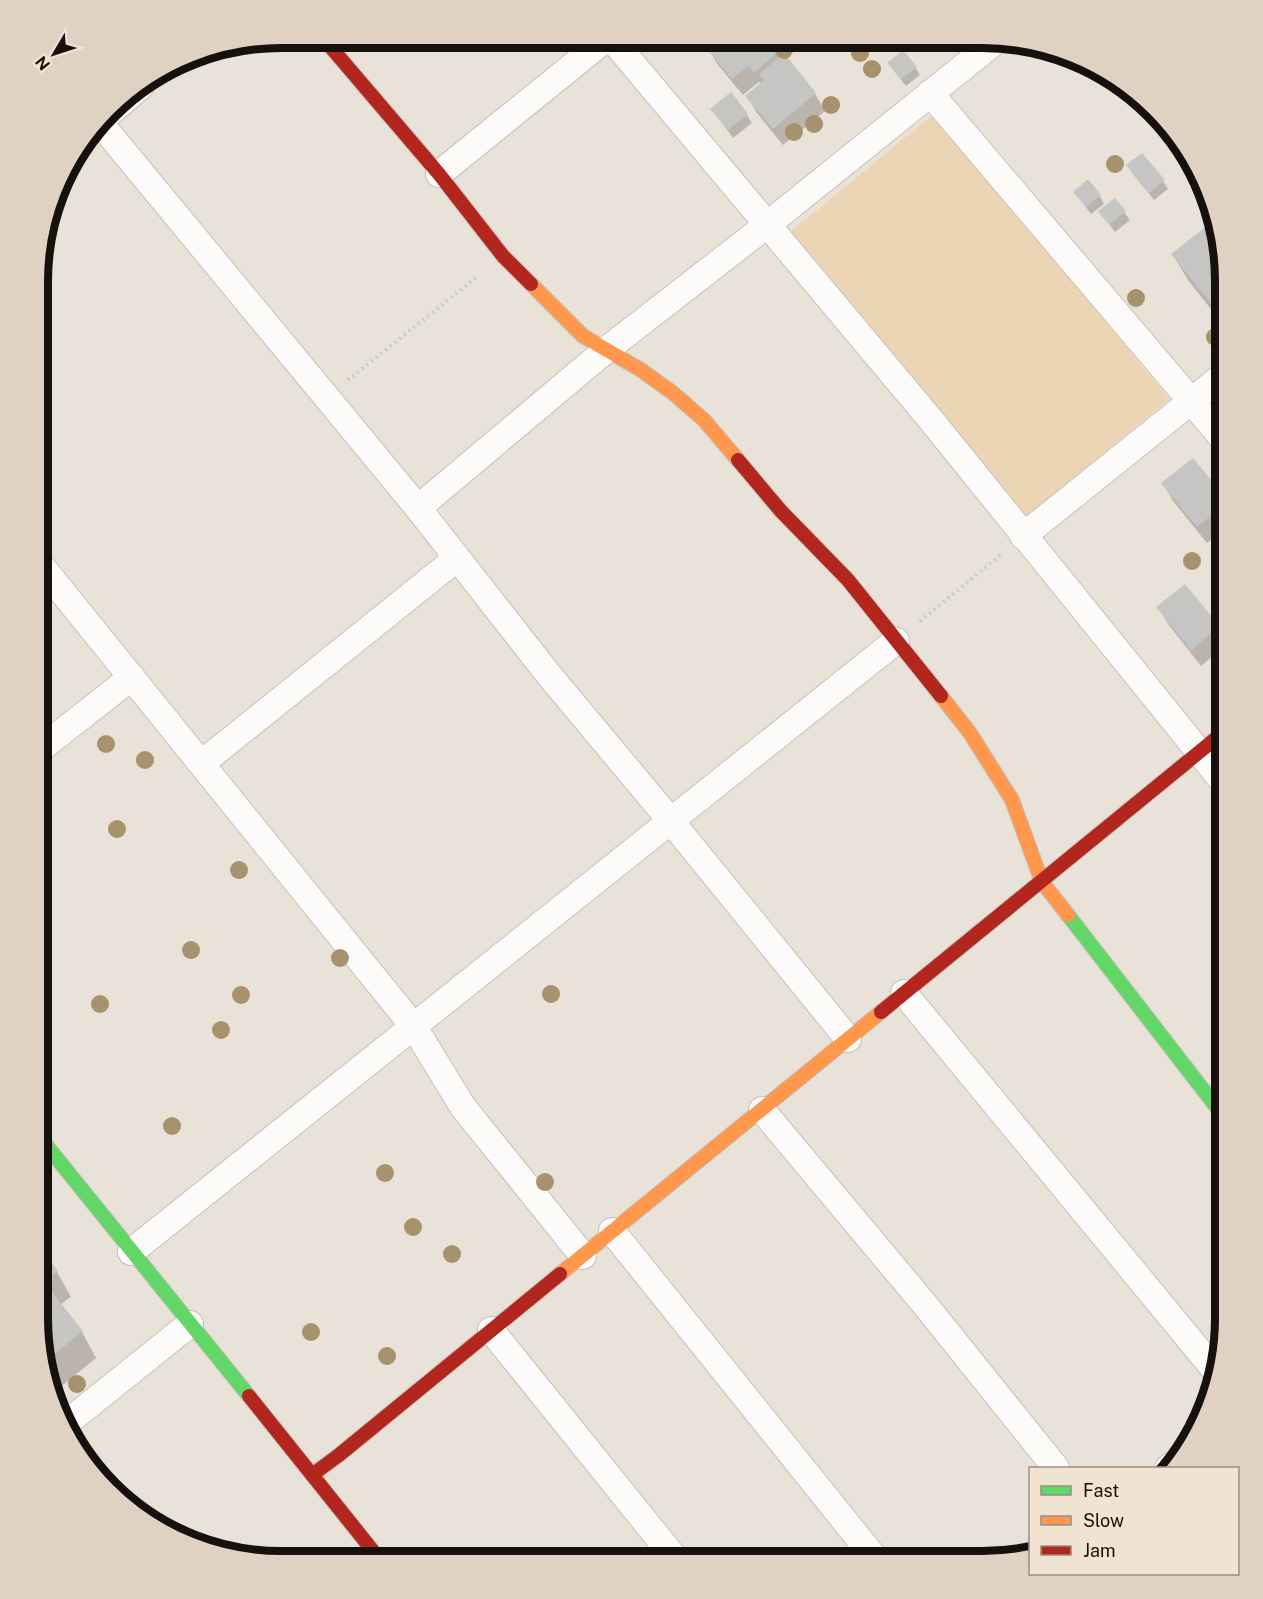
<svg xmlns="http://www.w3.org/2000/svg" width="1263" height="1599" font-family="'Public Sans',sans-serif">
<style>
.green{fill:#ecd5b5}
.shadow{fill:#0003}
.building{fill:#c5c6c4}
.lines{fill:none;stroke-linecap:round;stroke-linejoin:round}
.street-casing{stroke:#c6c0b9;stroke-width:28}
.fast-casing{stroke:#c6c0b9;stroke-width:16}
.slow-casing{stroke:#c6c0b9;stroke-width:16}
.jam-casing{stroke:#c6c0b9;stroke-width:16}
.path{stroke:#c6c4c0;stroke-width:4;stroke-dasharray:1.5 4.5;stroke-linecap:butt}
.street{stroke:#fcfbf9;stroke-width:26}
.fast{stroke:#63d668;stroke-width:14}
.slow{stroke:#ff974d;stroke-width:14}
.jam{stroke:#b3261e;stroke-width:14}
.tree{fill:#a8916d}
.rim{fill:none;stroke:#16110c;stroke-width:8}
</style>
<rect width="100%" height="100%" fill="#e9e2d9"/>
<path class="green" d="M935 113 1169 399 1025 518 790 232Z"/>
<path class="shadow" d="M720 39H776L783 48 792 66 815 94 825 111 783 145 757 113 747 96 761 84 759 82 743 95 718 65 708 48Z
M889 63 915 67 920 75 906 86 894 71Z
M712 109 747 115 752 123 733 138Z
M1128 166 1163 181 1168 189 1154 200 1133 174Z
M1075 192 1100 196 1104 204 1091 214Z
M1115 200 1130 220 1115 232 1100 212Z
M1208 227 1220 243 1225 281V327L1188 280 1173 255Z
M1193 460 1225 500V529L1207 543 1173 501 1163 484Z
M1158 607 1218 627 1225 639V646L1201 666 1168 624Z
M41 1252 57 1272 71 1297 60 1305 82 1332 96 1358 58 1389 45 1372 38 1318V1254Z"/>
<path class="building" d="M718 39H778L784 47 754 73 748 66 732 79 706 48Z
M903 50 917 67 901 79 887 63Z
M784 53 816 93 773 129 745 96 764 80 759 74Z
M731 92 748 114 728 130 710 109Z
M1142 153 1165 180 1149 193 1126 165Z
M1088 179 1101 195 1086 207 1073 192Z
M1115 198 1126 211 1109 225 1098 211Z
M1208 225 1220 240 1225 281V321L1171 254Z
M1193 458 1225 497V504L1197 527 1161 483Z
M1185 584 1220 626 1191 650 1156 607Z
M41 1249 58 1271 44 1282 83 1331 43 1363 38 1318V1252Z"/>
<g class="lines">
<g class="street-casing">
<path id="street" d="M611 38 931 420 1225 784
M930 93 1225 441
M105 117 140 87
M100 123 418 508 549 675 670 820 848 1039
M439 174 607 38
M418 508 606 350 767 225 997 40
M1023 536 1225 374
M39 563 414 1027 463 1107 583 1256
M39 750 132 677
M202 763 456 559
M904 993 1214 1369
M762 1110 926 1306 1056 1468
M612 1231 877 1561
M131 1252C386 1048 640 843 896 641
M491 1330 677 1561
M64 1425 190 1324
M1168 1468 1175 1463"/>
</g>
<g class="fast-casing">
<path id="fast" d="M1068 915 1225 1118
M38 1135 249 1396"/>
</g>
<g class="slow-casing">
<path id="slow" d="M531 284 583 336 641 370 673 393 704 420 738 460
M941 696 970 733 1012 800 1042 882 1068 915
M560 1274 881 1012"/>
</g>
<g class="jam-casing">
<path id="jam" d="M323 38 439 174 503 256 531 284
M738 460 780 510 848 580 941 696
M881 1012 1225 731
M249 1396 381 1561
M312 1475 339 1455 560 1274"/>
</g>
<path class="path" d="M348 380 478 276
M920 621 1002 554"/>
<use href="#street" class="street"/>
<use href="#fast" class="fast"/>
<use href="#slow" class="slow"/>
<use href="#jam" class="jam"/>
</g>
<g class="tree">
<circle cx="784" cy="50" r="9"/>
<circle cx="860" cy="53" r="9"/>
<circle cx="872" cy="69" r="9"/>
<circle cx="831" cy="105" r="9"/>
<circle cx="814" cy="124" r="9"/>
<circle cx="794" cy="132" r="9"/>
<circle cx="1115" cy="164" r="9"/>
<circle cx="1136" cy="298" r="9"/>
<circle cx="1215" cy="337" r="9"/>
<circle cx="1192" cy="561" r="9"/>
<circle cx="106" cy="744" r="9"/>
<circle cx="145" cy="760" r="9"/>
<circle cx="117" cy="829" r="9"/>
<circle cx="239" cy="870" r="9"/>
<circle cx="191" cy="950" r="9"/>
<circle cx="340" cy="958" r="9"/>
<circle cx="551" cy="994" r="9"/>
<circle cx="241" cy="995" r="9"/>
<circle cx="100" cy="1004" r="9"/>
<circle cx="221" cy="1030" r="9"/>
<circle cx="172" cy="1126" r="9"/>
<circle cx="385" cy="1173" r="9"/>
<circle cx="545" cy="1182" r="9"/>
<circle cx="413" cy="1227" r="9"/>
<circle cx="452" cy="1254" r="9"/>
<circle cx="311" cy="1332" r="9"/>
<circle cx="387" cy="1356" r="9"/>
<circle cx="77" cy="1384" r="9"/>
</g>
<path d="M0 0H1263V1599H0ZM281 48H982A233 233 0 0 1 1215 281V1318A233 233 0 0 1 982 1551H281A233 233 0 0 1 48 1318V281A233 233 0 0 1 281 48Z" fill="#dfd2c2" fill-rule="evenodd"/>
<path class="rim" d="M281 48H982A233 233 0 0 1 1215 281V1318A233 233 0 0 1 982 1551H281A233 233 0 0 1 48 1318V281A233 233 0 0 1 281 48Z"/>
<rect x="1029" y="1467" width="210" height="108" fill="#f0e3d2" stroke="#998f83" stroke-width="1.5"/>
<rect x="1041" y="1486" width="30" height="9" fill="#63d668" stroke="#998f83" stroke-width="1.5"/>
<text x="1083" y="1497" font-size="18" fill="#16110c">Fast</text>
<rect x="1041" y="1516" width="30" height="9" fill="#ff974d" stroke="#998f83" stroke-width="1.5"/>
<text x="1083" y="1527" font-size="18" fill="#16110c">Slow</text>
<rect x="1041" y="1546" width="30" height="9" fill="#b3261e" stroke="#998f83" stroke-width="1.5"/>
<text x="1083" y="1557" font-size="18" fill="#16110c">Jam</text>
<g transform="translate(54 54) rotate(231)" stroke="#f0e3d2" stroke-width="4.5" paint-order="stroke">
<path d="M0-4.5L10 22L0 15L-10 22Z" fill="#16110c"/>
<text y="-9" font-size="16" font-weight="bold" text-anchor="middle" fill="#16110c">N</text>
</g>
</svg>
